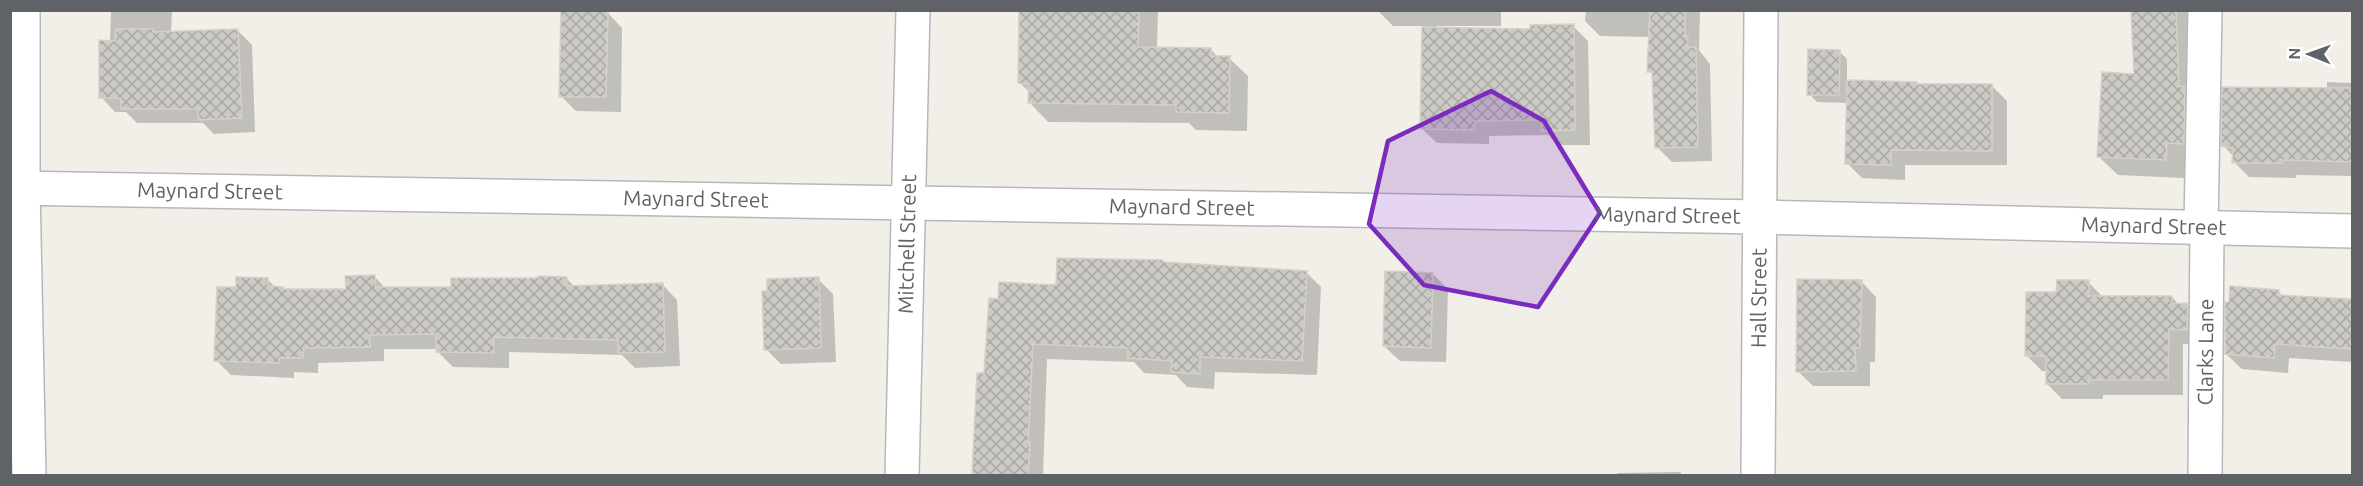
<svg xmlns="http://www.w3.org/2000/svg" width="2363" height="486" font-family="Ubuntu,sans-serif">
<style>
.shadow{fill:#0003}
.building{fill:url(#building-cross-hatch);stroke:#d6d1c6;stroke-width:1.5}
.lines{fill:none;stroke-linecap:round;stroke-linejoin:round}
.minor-casing{stroke:#b5b8bc;stroke-width:36}
.minor{stroke:#fff;stroke-width:33}
.marked{fill:#7b2cbf;fill-opacity:0.2;stroke:#7b2cbf;stroke-width:4.5;stroke-linejoin:round}
.labels{text-anchor:middle;stroke-width:4.5;stroke-linejoin:round;paint-order:stroke}
.street-label{font-size:21px;fill:#5f6368;stroke:#fff}
</style>
<defs>
<pattern id="building-cross-hatch" width="8" height="8" patternUnits="userSpaceOnUse" patternTransform="scale(1.5)"><rect width="8" height="8" fill="#cccac5"/><path d="M0 0l8 8M0 8l8-8" fill="none" stroke="#a9a8a4"/></pattern>
</defs>
<rect width="100%" height="100%" fill="#f1efe8"/>
<path class="shadow" d="M111 10H172L171 33 238 31 252 45 255 132 214 134 203 123H137L126 112H115L101 97 110 42Z
M1021 10H1158L1157 49 1211 50 1218 57 1229 58 1248 76 1247 131 1196 130 1189 123 1048 122 1030 103V93L1020 83Z
M1377 10H1501V26H1436L1435 29 1532 31 1573 26 1588 41 1590 145H1559L1548 135 1489 136V144L1437 143 1421 128 1423 26H1393Z
M1586 10H1700L1699 50 1710 64 1712 161 1672 162 1657 147 1654 76 1649 71 1651 37 1600 36 1585 21Z
M2133 10H2194L2202 162 2185 161 2184 178 2118 175 2099 157 2135 76Z
M607 12 622 28 621 112 576 111 561 96Z
M1839 51 1847 59V82L1917 84 1918 86 1991 85 2007 101V165H1905V180L1862 178 1847 163 1848 103 1817 102 1809 94Z
M2327 82 2352 83V176L2296 175V178L2249 177 2234 162V157L2223 145 2327 89Z
M1162 261 1165 263 1306 272 1321 287 1317 375 1215 372 1214 389 1187 387 1176 375 1144 373 1134 362 1047 359 1043 476H974L985 374 1000 300Z
M1433 274 1448 289 1446 362 1400 361 1384 346Z
M375 277 386 289 453 288 566 278 576 288 662 284 677 300 680 366 635 368 622 355 509 352V368L453 367 438 352V349H384V361L318 363V373L294 372V378L231 375 216 360 238 289 268 280 276 288 284 291 347 290Z
M818 279 833 294 836 362 781 364 766 349 769 292Z
M1861 281 1876 297 1875 362H1870V386H1813L1798 371Z
M2088 282 2103 297H2172L2179 305H2187L2202 320V344H2183V395H2103V399H2062L2047 384V371H2042L2027 356 2058 294Z
M2278 291 2283 296 2352 299V362L2289 358 2288 373 2242 369 2226 354Z
M1680 472 1684 476H1617V473Z"/>
<path class="building" d="M561 10 608 11 606 97H559Z
M1019 10H1139L1138 47 1211 48V56H1230L1229 113 1176 112V105L1028 103 1029 84 1018 83Z
M1650 10H1685V36H1688L1687 47H1696L1698 147 1655 148 1652 72H1647Z
M2131 10H2176L2179 86 2185 87 2184 144 2167 143 2166 160 2097 157 2102 72 2134 74Z
M1574 24 1575 130 1542 131V120L1475 121 1474 130 1420 129 1422 27 1530 29V25Z
M116 29H153V32L238 29 242 118 198 120V109H121V98H99V40L115 41Z
M1808 49 1840 50 1839 95H1807Z
M1847 80 1917 82V84H1992V151L1891 150V165L1845 164Z
M2222 87 2352 88V162L2282 160V163H2232L2233 148 2221 146Z
M1057 258 1163 260V262L1307 271 1302 361 1200 357V374L1171 372 1172 361 1127 358 1128 348 1033 344 1028 442H1030L1028 476H972L977 373H984L989 298 998 299 999 282 1056 285Z
M1385 271 1433 273 1431 348 1383 346Z
M375 275 376 287H451V278H538V276L567 277 566 286 663 283 665 352 618 353V340L494 337V353L436 352V334L369 335 370 347 304 348 303 358H279V363L214 361 217 287H236V277L268 278V286L283 287V289H346L345 276Z
M819 277 821 348 764 350 762 291H767V279Z
M1797 279 1862 280 1860 348H1855L1856 371 1796 372Z
M2057 280H2089V296H2172V304L2188 303 2187 330 2169 329 2168 380H2089V384H2046V356H2025L2026 292H2056Z
M2230 286 2279 290 2278 295 2352 299V349L2275 344 2274 358 2225 354V302H2229Z"/>
<g class="lines">
<g class="minor-casing">
<g id="minor">
<path d="M23 10V188L29 476"/>
<path id="s1" d="M10 188 1761 217 2352 231"/>
<path d="M2201 227 2205 10"/>
<path id="s2" d="M902 476 913 10"/>
<path id="s3" d="M1758 476 1761 10"/>
<path id="s4" d="M2205 476 2207 227"/>
</g>
</g>
<use href="#minor" class="minor"/>
</g>
<path class="marked" d="M1491 91 1544 121 1600 213 1538 307 1424 285 1369 224 1388 141Z"/>
<g class="labels">
<g class="street-label">
<text dy="7" stroke="none"><textPath href="#s1" startOffset="200">Maynard Street</textPath></text>
<text dy="7" stroke="none"><textPath href="#s1" startOffset="686">Maynard Street</textPath></text>
<text dy="7" stroke="none"><textPath href="#s1" startOffset="1172">Maynard Street</textPath></text>
<text dy="7" stroke="none"><textPath href="#s1" startOffset="1658">Maynard Street</textPath></text>
<text dy="7" stroke="none"><textPath href="#s1" startOffset="2144">Maynard Street</textPath></text>
<text dy="7" stroke="none"><textPath href="#s2" startOffset="232">Mitchell Street</textPath></text>
<text dy="7" stroke="none"><textPath href="#s3" startOffset="178">Hall Street</textPath></text>
<text dy="7" stroke="none"><textPath href="#s4" startOffset="124">Clarks Lane</textPath></text>
</g>
</g>
<rect width="2363" height="486" fill="none" stroke="#5f6368" stroke-width="24"/>
<g transform="translate(2309 54) rotate(271)" stroke="#ffffff" stroke-width="4.5" paint-order="stroke">
<path d="M0-4.5L10 22L0 15L-10 22Z" fill="#5f6368"/>
<text y="-9" font-size="16" font-weight="bold" text-anchor="middle" fill="#5f6368">N</text>
</g>
</svg>
